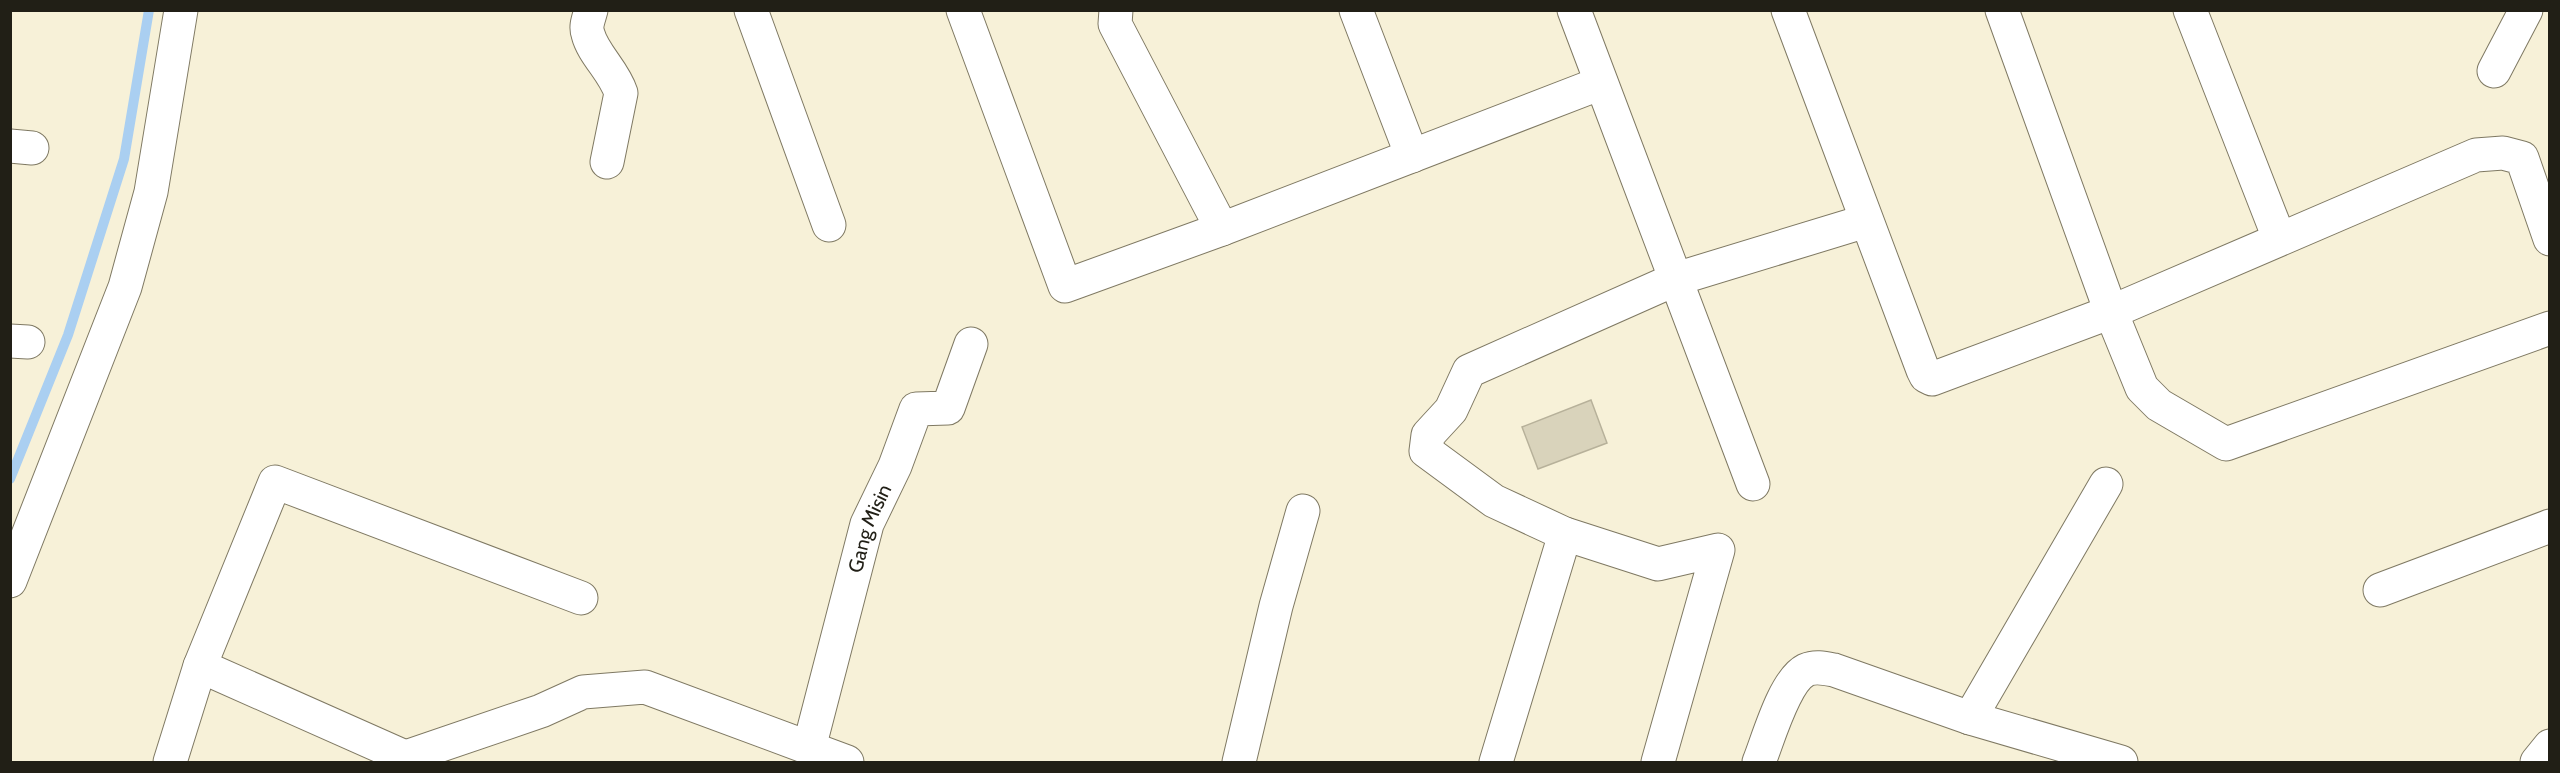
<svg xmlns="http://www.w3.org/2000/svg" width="2560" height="773" font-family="Cabin,sans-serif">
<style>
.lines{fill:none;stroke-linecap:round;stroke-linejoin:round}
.stream{stroke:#aacff1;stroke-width:10}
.building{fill:#d9d3bb;stroke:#b7b19a;stroke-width:1.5}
.minor-casing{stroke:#7f7963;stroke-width:35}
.minor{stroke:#fff;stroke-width:33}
.labels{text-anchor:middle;stroke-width:4.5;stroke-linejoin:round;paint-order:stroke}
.street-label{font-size:20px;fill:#211f16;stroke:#f7f1d8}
</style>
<rect width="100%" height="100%" fill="#f7f1d8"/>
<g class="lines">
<path class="stream" d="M10 479 68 335 124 159 149 10"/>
</g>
<path class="building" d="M1591 400 1607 443 1538 469 1522 427Z"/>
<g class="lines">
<g class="minor-casing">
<g id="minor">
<path d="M591 10C589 18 585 26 588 34 593 54 614 71 621 93L607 162"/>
<path d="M751 10 829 225"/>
<path d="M963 10 1065 286 1222 229 1601 83"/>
<path d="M1116 10 1115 24 1222 229"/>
<path d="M1356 10 1412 156"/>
<path d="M1574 10 1753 484"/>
<path d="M1788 10 1923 370 1926 376 1932 379 2111 312 2476 155 2503 153 2522 158 2550 239"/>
<path d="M2002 10 2111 312 2142 388 2159 405 2226 444 2550 328"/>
<path d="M2190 10 2279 238"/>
<path d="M2494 71 2526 10"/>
<path d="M10 146 32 148"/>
<path d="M10 341 28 342"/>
<path d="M10 581 125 287 151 192 181 10"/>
<path d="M2380 590 2550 526"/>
<path d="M200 666 405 757"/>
<path d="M1970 718 2106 484"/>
<path id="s1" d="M809 748 867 524 895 466 916 409 948 408 971 344"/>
<path d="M170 762 200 666 275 482 581 598"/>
<path d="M391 762 541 711 583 692 645 687 847 762"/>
<path d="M1239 762 1276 606 1303 511"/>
<path d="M1496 762 1565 534"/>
<path d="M1658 762 1718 550 1658 564 1565 534 1494 501 1426 451 1428 435 1451 410 1469 371 1676 279 1866 221"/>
<path d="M1759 762C1768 740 1784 681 1806 670 1815 666 1824 668 1834 670L1970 718 2121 762"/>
<path d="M2537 762 2550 746"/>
</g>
</g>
<use href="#minor" class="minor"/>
</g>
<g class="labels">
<g class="street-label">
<text dy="7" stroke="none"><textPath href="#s1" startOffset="228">Gang Misin</textPath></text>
</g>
</g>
<rect width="2560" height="773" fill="none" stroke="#211f16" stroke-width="24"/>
</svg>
